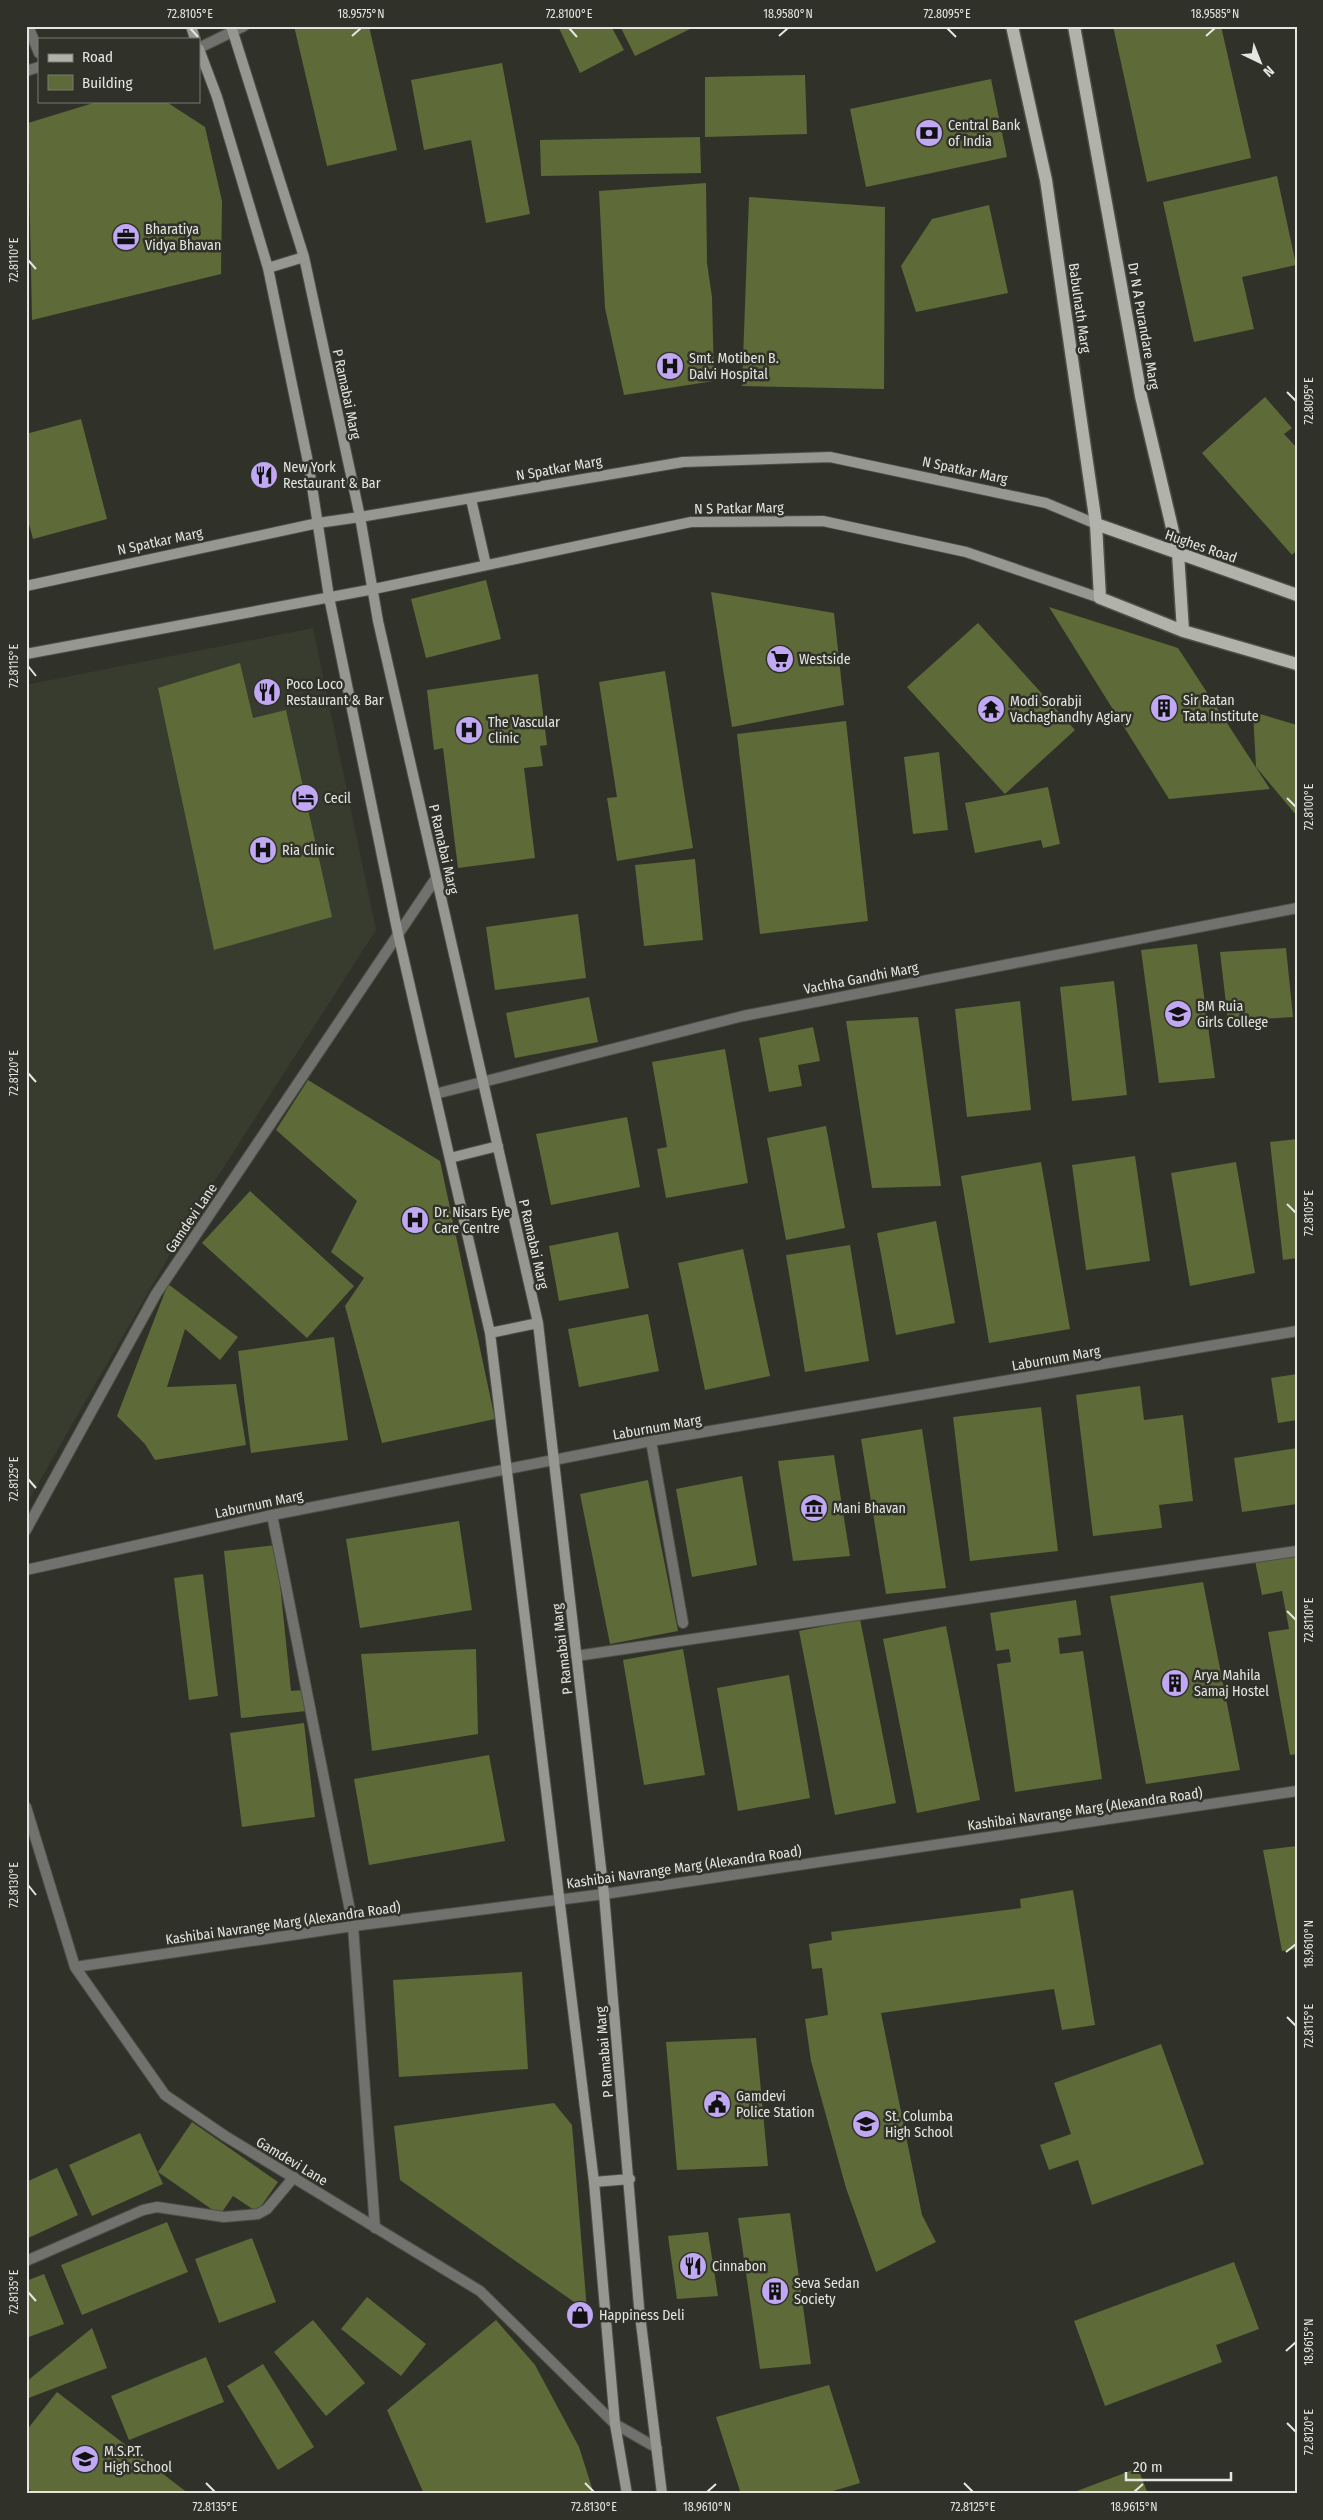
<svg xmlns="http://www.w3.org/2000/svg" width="1323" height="2520" font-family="'Fira Sans Condensed',sans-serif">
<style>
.built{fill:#383c2e}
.building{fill:#5e6a38}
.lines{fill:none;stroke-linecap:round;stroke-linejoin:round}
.street-casing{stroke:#4d4f47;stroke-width:12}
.secondary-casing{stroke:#4d4f47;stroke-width:12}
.primary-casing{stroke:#4d4f47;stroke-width:15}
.street{stroke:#71726e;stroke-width:10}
.secondary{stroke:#959790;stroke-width:10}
.primary{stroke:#b1b3ab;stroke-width:12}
.ticks{fill:none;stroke:#e5e6e1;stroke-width:2}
.labels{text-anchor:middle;stroke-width:5;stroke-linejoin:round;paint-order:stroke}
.poi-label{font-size:14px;fill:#e5e6e1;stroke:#30322a;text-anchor:start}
.street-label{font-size:14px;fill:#e5e6e1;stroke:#30322a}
.neatline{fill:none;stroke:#e5e6e1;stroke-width:2}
.ticks-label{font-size:12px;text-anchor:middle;fill:#e5e6e1}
</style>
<rect width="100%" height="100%" fill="#30322a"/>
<path class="built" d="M313 628 376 930 189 1221 26 1505V685Z"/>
<path class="building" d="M294 26H369L397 150 327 166Z
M558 26H611L624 50 580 73Z
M620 26H689L690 29 635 56Z
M1113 26H1221L1251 158 1147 182Z
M502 63 530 214 486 223 471 140 424 150 411 80Z
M805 75 807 134 705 137V77Z
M991 79 1007 157 866 187 850 109Z
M100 101H165L205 127 222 201 221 274 32 320 28 123Z
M700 137 701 173 541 176 540 140Z
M1277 176 1296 265 1242 277 1254 329 1194 342 1163 202Z
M706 183 707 263 712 297 714 381 624 395 605 308 599 191Z
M749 197 885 207 884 389 742 386Z
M989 205 1008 293 916 312 901 266 932 219Z
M1265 397 1292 428 1284 434 1297 448V550L1292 555 1202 453Z
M81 419 107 519 33 539 26 513V434Z
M486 580 501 639 426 658 411 599Z
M711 592 834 613 844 705 732 727Z
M1049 607 1178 648 1270 789 1169 799Z
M978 623 1075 730 1005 794 907 687Z
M240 663 253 718 286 710 332 917 214 950 158 688Z
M665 671 693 848 617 861 607 798 617 797 599 682Z
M538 674 547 745 540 746 543 766 524 768 535 858 458 868 443 748 434 750 427 690Z
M1253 712 1297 725V816L1256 767Z
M846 721 868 921 760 934 737 734Z
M939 752 948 830 913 834 904 757Z
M1048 787 1060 844 1043 848 1041 840 975 853 965 803Z
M695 859 703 940 644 946 635 865Z
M578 914 586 978 495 990 486 927Z
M1197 944 1215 1078 1159 1083 1141 950Z
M1286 948 1293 1017 1228 1021 1220 952Z
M1114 981 1127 1095 1072 1101 1060 987Z
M589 997 598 1042 515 1058 506 1013Z
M1020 1001 1031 1110 967 1117 955 1009Z
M918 1017 941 1186 872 1188 846 1021Z
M813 1027 820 1061 798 1065 802 1086 769 1092 759 1038Z
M725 1049 748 1183 666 1198 657 1149 667 1147 652 1062Z
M308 1080 440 1161 495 1419 382 1443 345 1306 364 1278 331 1252 357 1201 276 1130Z
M627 1117 640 1187 551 1205 536 1134Z
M826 1126 845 1228 786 1240 767 1138Z
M1297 1139V1258L1283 1260 1270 1142Z
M1135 1156 1150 1261 1086 1270 1072 1165Z
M1041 1162 1070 1329 989 1343 961 1176Z
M1236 1162 1255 1273 1190 1286 1171 1173Z
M250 1191 354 1286 307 1338 202 1243Z
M936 1221 955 1323 896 1335 877 1233Z
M618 1232 629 1288 559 1301 549 1246Z
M850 1245 869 1361 805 1372 786 1255Z
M743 1249 770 1376 705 1390 678 1263Z
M168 1284 238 1337 220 1360 185 1329 167 1387 236 1384 246 1445 155 1460 145 1444 117 1416Z
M648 1314 659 1371 579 1387 568 1329Z
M334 1337 348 1440 251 1453 238 1351Z
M1297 1374V1420L1278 1423 1271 1378Z
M1140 1386 1144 1420 1183 1415 1193 1501 1159 1505 1162 1528 1093 1536 1076 1395Z
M1041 1407 1058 1551 970 1561 953 1417Z
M922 1429 946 1588 886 1594 861 1439Z
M1297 1448V1504L1242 1512 1234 1458Z
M834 1455 850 1556 793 1561 778 1461Z
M742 1476 757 1565 692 1577 676 1489Z
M648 1480 678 1631 610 1644 580 1494Z
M459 1521 472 1610 360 1628 346 1539Z
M276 1545 291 1691 304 1690 307 1711 241 1718 224 1551Z
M1297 1553V1754L1290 1755 1268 1632 1289 1629 1282 1591 1262 1595 1255 1561Z
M203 1574 218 1696 189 1700 174 1578Z
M1203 1582 1240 1770 1146 1784 1110 1596Z
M1076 1600 1081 1635 1058 1638 1060 1654 1083 1651 1102 1779 1015 1792 997 1664 1011 1662 1009 1649 996 1651 990 1613Z
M860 1619 896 1803 835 1815 799 1631Z
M946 1626 980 1800 917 1813 883 1639Z
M476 1649 478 1734 372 1751 361 1654Z
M683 1649 705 1775 644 1785 623 1660Z
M789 1675 810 1798 738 1811 717 1688Z
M304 1723 315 1817 242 1827 230 1733Z
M489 1755 505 1841 369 1865 354 1779Z
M1297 1846V1949L1282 1951 1263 1850Z
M1073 1890 1095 2025 1062 2030 1054 1989 881 2013 922 2215 936 2242 876 2272 846 2188 811 2061 805 2019 828 2015 822 1968 812 1969 809 1944 832 1940 831 1932 1021 1908 1020 1899Z
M522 1972 528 2069 399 2077 393 1980Z
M756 2038 768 2166 677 2170 666 2042Z
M1161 2044 1204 2164 1092 2205 1078 2160 1049 2170 1040 2145 1071 2134 1054 2083Z
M554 2103 572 2125 587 2311 400 2180 394 2126Z
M192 2122 278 2182 257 2212 233 2196 220 2215 158 2172Z
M140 2133 163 2184 92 2216 69 2165Z
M57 2168 78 2215 26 2239V2182Z
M790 2213 811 2364 760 2369 738 2218Z
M167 2222 188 2272 82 2315 61 2265Z
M708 2232 718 2296 677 2299 668 2236Z
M252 2238 276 2302 219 2323 195 2259Z
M1234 2262 1259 2329 1216 2345 1222 2362 1105 2406 1074 2321Z
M44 2274 64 2324 26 2338V2281Z
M367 2297 426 2344 401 2376 341 2329Z
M313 2320 365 2383 326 2416 274 2352Z
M496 2320 535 2365 579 2447 594 2494H424L387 2410Z
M92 2328 107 2368 26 2399V2382Z
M206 2357 224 2402 129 2440 111 2396Z
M263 2364 314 2447 278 2470 227 2386Z
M829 2385 860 2483 823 2494H741L716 2417Z
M57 2392 189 2494H35L26 2487V2431Z
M1138 2468 1148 2494H1069Z"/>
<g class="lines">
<g class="street-casing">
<path id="street" d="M28 26 39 53
M199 48 244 26
M26 71 39 67
M435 1094 743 1016 1297 908
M651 1441 683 1623
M272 1515 353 1926 375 2228
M26 1530 156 1294 436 878
M26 1570 272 1515 651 1441 1297 1331
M576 1656 1297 1551
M26 1807 75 1967 165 2095 225 2136 480 2291 615 2424 657 2448
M75 1967 353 1926 604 1894 1297 1791
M26 2261 143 2210 157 2207 224 2217 258 2214 267 2209 294 2177"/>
</g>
<g class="secondary-casing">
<path id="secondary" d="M191 26 195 39
M231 26 304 257 360 517 378 621 538 1323 604 1894 639 2307 662 2494
M199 49 217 97 268 268 309 467 329 597 398 934 490 1333 594 2182 615 2424 627 2494
M268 268 304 257
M471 499 486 565
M26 586 318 523 360 517 683 462 830 457 1046 503 1096 524
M26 654 374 589 691 522 823 521 966 552 1100 598
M450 1158 498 1146
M490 1333 538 1323
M594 2182 630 2179"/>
</g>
<g class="primary-casing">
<path id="primary" d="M1012 26 1046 180 1096 524 1100 598 1183 631 1297 664
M1074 26 1141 396 1178 553 1183 631
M1096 524 1297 595"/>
</g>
<use href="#street" class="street"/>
<use href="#secondary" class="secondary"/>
<use href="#primary" class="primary"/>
</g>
<path class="ticks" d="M190 28 198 37M569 28 577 37M947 28 956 37M352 36 361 28M779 36 788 28M1206 36 1215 28M28 260 36 269M1287 392 1296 401M28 666 36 676M1287 798 1296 807M28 1073 36 1082M1287 1204 1296 1213M28 1479 36 1488M1287 1611 1296 1620M28 1885 36 1895M1286 1952 1296 1944M1287 2017 1296 2026M28 2292 36 2301M1286 2351 1296 2342M1287 2423 1296 2432M206 2483 215 2492M585 2483 594 2492M964 2483 973 2492M707 2492 716 2484M1134 2492 1143 2484"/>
<defs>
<g id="bank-disc" transform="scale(1.4375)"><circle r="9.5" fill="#c1a8f3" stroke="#30322a"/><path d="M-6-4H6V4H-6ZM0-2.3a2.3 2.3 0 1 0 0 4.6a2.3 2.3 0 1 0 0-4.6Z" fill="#111"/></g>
<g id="office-disc" transform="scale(1.4375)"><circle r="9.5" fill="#c1a8f3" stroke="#30322a"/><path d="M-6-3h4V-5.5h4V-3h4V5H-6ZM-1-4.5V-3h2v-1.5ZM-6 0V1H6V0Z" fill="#111"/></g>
<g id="hospital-disc" transform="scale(1.4375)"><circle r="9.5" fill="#c1a8f3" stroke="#30322a"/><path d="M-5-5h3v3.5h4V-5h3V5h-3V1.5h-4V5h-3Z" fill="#111"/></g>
<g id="restaurant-disc" transform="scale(1.4375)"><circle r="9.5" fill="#c1a8f3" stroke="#30322a"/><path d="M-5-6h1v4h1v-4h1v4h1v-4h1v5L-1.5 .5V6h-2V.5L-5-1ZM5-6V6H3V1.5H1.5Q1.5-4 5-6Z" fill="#111"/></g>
<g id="supermarket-disc" transform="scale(1.4375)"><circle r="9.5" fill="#c1a8f3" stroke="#30322a"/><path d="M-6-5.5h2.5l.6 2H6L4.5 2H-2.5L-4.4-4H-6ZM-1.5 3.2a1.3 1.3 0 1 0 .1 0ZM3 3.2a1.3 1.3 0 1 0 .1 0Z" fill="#111"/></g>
<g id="building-disc" transform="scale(1.4375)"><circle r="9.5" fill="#c1a8f3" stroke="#30322a"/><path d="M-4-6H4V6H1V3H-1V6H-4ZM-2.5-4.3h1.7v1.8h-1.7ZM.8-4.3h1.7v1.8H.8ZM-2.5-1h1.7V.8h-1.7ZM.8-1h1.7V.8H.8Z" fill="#111"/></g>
<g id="temple-disc" transform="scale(1.4375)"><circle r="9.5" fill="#c1a8f3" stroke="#30322a"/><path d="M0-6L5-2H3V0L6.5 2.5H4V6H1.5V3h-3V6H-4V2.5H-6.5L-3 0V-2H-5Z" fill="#111"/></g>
<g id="hotel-disc" transform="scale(1.4375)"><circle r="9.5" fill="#c1a8f3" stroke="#30322a"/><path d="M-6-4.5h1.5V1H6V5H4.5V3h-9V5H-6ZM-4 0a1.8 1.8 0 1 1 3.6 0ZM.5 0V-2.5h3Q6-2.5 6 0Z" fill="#111"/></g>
<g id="school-disc" transform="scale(1.4375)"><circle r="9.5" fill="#c1a8f3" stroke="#30322a"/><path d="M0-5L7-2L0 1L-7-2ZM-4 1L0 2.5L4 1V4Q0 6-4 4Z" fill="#111"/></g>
<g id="museum-disc" transform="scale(1.4375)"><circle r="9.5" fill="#c1a8f3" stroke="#30322a"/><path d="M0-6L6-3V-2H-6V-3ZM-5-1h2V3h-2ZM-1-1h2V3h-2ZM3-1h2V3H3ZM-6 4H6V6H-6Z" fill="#111"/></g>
<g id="civic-disc" transform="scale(1.4375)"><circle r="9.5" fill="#c1a8f3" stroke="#30322a"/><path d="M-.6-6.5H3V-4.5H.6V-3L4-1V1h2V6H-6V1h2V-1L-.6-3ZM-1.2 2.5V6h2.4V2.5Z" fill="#111"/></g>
<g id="shop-disc" transform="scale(1.4375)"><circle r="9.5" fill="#c1a8f3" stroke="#30322a"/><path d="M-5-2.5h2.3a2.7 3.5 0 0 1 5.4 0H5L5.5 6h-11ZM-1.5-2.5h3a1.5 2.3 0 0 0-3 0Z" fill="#111"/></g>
</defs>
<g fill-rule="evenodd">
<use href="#bank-disc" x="929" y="133"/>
<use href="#office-disc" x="126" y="237"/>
<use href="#hospital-disc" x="670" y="366"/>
<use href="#restaurant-disc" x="264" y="475"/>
<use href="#supermarket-disc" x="780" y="659"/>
<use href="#restaurant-disc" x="267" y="692"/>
<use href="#building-disc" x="1164" y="708"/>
<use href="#temple-disc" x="991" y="709"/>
<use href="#hospital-disc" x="469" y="730"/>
<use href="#hotel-disc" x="305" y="798"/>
<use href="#hospital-disc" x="263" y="850"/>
<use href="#school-disc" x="1178" y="1014"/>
<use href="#hospital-disc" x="415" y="1220"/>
<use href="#museum-disc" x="814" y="1508"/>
<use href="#building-disc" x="1175" y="1683"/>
<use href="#civic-disc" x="717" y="2104"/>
<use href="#school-disc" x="866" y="2124"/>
<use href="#restaurant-disc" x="693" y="2266"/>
<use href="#building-disc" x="775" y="2291"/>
<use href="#shop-disc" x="580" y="2315"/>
<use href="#school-disc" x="85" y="2459"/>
</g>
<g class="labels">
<g class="poi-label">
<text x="948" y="130">Central Bank<tspan x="948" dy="16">of India</tspan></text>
<text x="145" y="234">Bharatiya<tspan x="145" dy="16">Vidya Bhavan</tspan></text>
<text x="689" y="363">Smt. Motiben B.<tspan x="689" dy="16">Dalvi Hospital</tspan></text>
<text x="283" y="472">New York<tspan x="283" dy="16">Restaurant &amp; Bar</tspan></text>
<text x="799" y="664">Westside</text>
<text x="286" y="689">Poco Loco<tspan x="286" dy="16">Restaurant &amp; Bar</tspan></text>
<text x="1183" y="705">Sir Ratan<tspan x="1183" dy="16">Tata Institute</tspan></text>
<text x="1010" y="706">Modi Sorabji<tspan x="1010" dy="16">Vachaghandhy Agiary</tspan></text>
<text x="488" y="727">The Vascular<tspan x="488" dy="16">Clinic</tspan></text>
<text x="324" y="803">Cecil</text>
<text x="282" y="855">Ria Clinic</text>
<text x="1197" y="1011">BM Ruia<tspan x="1197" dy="16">Girls College</tspan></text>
<text x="434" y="1217">Dr. Nisars Eye<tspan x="434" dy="16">Care Centre</tspan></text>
<text x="833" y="1513">Mani Bhavan</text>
<text x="1194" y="1680">Arya Mahila<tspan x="1194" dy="16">Samaj Hostel</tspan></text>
<text x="736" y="2101">Gamdevi<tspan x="736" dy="16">Police Station</tspan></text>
<text x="885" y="2121">St. Columba<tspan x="885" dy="16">High School</tspan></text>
<text x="712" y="2271">Cinnabon</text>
<text x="794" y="2288">Seva Sedan<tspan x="794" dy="16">Society</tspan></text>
<text x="599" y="2320">Happiness Deli</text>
<text x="104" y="2456">M.S.P.T.<tspan x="104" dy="16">High School</tspan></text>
</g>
<g class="street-label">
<text transform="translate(1080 308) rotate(82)" y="5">Babulnath Marg</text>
<text transform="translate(1144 326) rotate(80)" y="5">Dr N A Purandare Marg</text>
<text transform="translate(347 394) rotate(78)" y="5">P Ramabai Marg</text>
<text transform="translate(559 468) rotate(-10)" y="5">N Spatkar Marg</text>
<text transform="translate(965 470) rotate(12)" y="5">N Spatkar Marg</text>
<text transform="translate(739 508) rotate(-1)" y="5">N S Patkar Marg</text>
<text transform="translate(160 541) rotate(-12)" y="5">N Spatkar Marg</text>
<text transform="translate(1201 546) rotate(19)" y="5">Hughes Road</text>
<text transform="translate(444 849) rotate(77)" y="5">P Ramabai Marg</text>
<text transform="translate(861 978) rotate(-11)" y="5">Vachha Gandhi Marg</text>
<text transform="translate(191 1218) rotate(-56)" y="5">Gamdevi Lane</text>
<text transform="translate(534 1244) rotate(77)" y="5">P Ramabai Marg</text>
<text transform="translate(1056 1358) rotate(-10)" y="5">Laburnum Marg</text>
<text transform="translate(657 1427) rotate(-10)" y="5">Laburnum Marg</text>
<text transform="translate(259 1504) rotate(-12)" y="5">Laburnum Marg</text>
<text transform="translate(562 1649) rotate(-97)" y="5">P Ramabai Marg</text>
<text transform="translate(1085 1809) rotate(-8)" y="5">Kashibai Navrange Marg (Alexandra Road)</text>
<text transform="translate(684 1867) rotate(-8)" y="5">Kashibai Navrange Marg (Alexandra Road)</text>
<text transform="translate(283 1923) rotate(-8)" y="5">Kashibai Navrange Marg (Alexandra Road)</text>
<text transform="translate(604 2052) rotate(-95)" y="5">P Ramabai Marg</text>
<text transform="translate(292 2161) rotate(31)" y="5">Gamdevi Lane</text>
</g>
</g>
<rect width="1323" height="2520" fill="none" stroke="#30322a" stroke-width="55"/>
<rect x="38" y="38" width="162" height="65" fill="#30322a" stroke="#787a73"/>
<rect x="48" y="54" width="25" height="8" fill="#b1b3ab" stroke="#787a73"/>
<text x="82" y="62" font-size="15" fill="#e5e6e1">Road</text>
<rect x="48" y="75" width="25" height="15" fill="#5e6a38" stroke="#787a73"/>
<text x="82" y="88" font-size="15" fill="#e5e6e1">Building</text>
<g transform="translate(1260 62) rotate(137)" stroke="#30322a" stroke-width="4" paint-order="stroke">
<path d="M0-4L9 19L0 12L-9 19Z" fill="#e5e6e1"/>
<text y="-8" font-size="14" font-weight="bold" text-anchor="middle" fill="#e5e6e1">N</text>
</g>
<path d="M1126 2472v8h105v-8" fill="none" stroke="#e5e6e1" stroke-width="2.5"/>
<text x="1133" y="2472" font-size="15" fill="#e5e6e1" stroke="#30322a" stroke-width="4" paint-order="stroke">20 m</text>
<rect x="28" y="28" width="1268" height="2464" class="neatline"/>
<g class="ticks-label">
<text x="190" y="18">72.8105°E</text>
<text x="361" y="18">18.9575°N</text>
<text x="569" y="18">72.8100°E</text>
<text x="788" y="18">18.9580°N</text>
<text x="947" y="18">72.8095°E</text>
<text x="1215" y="18">18.9585°N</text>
<text transform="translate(14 260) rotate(-90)" y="4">72.8110°E</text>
<text transform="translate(1309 401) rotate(-90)" y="4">72.8095°E</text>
<text transform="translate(14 666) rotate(-90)" y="4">72.8115°E</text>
<text transform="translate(1309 807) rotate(-90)" y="4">72.8100°E</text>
<text transform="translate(14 1073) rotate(-90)" y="4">72.8120°E</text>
<text transform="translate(1309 1213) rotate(-90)" y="4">72.8105°E</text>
<text transform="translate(14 1479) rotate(-90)" y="4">72.8125°E</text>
<text transform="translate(1309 1620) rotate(-90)" y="4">72.8110°E</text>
<text transform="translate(14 1885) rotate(-90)" y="4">72.8130°E</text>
<text transform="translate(1309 1944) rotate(-90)" y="4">18.9610°N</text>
<text transform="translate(1309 2026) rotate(-90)" y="4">72.8115°E</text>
<text transform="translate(14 2292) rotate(-90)" y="4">72.8135°E</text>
<text transform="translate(1309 2342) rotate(-90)" y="4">18.9615°N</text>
<text transform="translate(1309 2432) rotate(-90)" y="4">72.8120°E</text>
<text x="215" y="2511">72.8135°E</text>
<text x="594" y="2511">72.8130°E</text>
<text x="707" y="2511">18.9610°N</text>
<text x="973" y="2511">72.8125°E</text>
<text x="1134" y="2511">18.9615°N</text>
</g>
</svg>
